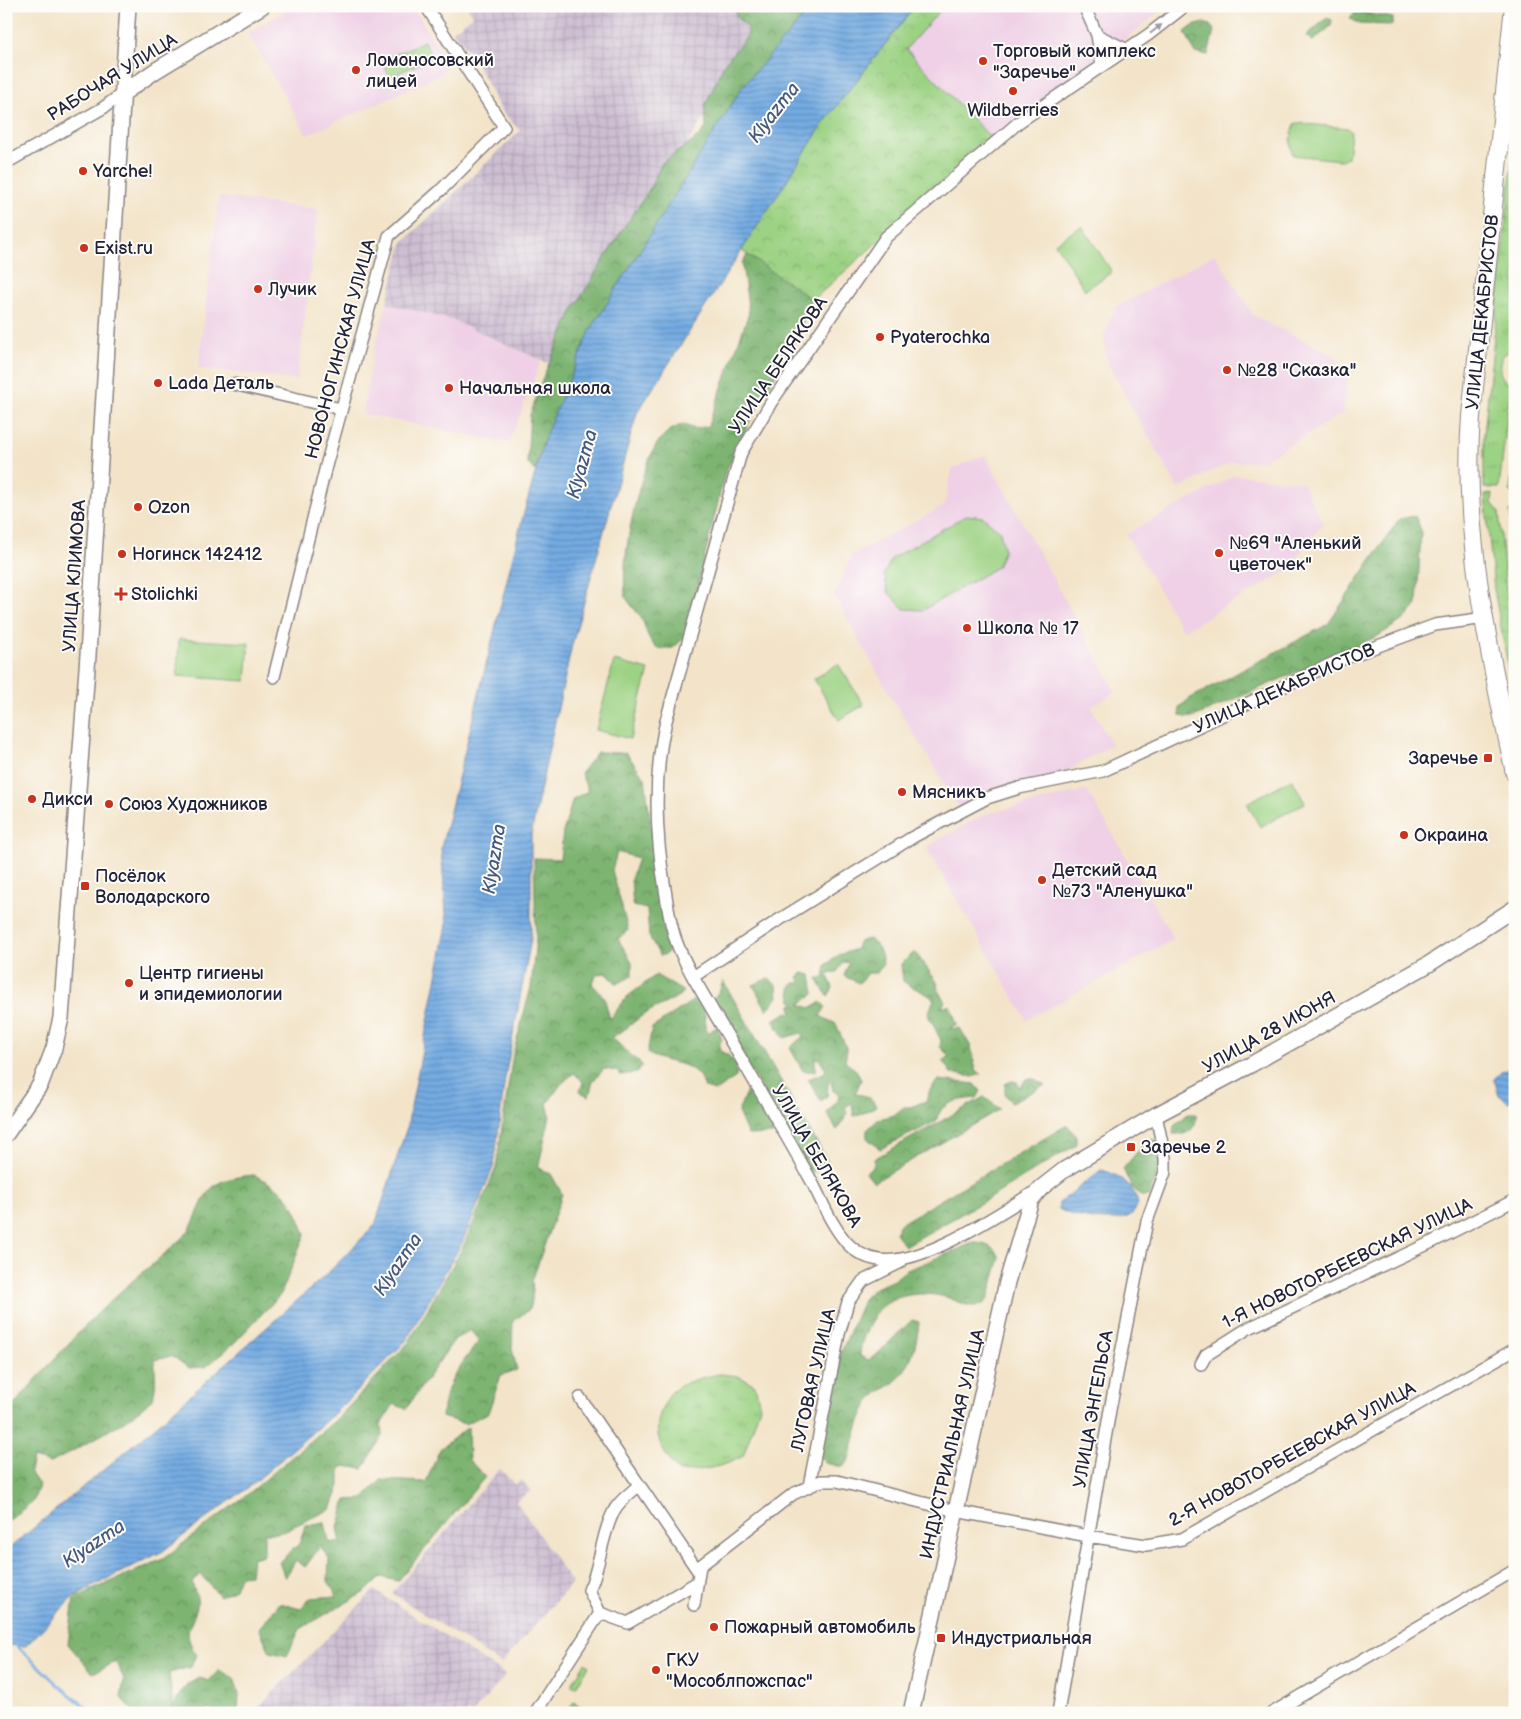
<svg xmlns="http://www.w3.org/2000/svg" width="1521" height="1719" font-family="'Balsamiq Sans',sans-serif">
<style>
.built{fill:#efd0e6}
.industrial{fill:url(#industrial-grid)}
.grass{fill:url(#grass-tufts);stroke:#5f7a5f}
.forest{fill:url(#forest-crowns);stroke:#506b56}
.park{fill:url(#park-crowns);stroke:#5f7a5f}
.garden{fill:#9cd283;stroke:#5f7a5f}
.water{fill:url(#water-rules);stroke:#4b668e}
.lines{fill:none;stroke-linecap:round;stroke-linejoin:round}
.stream{stroke:#74abe2;stroke-width:3}
.street-casing{stroke:#8a8382;stroke-width:14}
.secondary-casing{stroke:#8a8382;stroke-width:18}
.primary-casing{stroke:#8a8382;stroke-width:20}
.street{stroke:#fff;stroke-width:11}
.secondary{stroke:#fff;stroke-width:15}
.primary{stroke:#fff;stroke-width:18}
.oneway{fill:#9c9ca7}
.poi-dot{fill:#c8321e;stroke:#fdfcf7;stroke-width:2}
.labels{text-anchor:middle;stroke-width:4;stroke-linejoin:round;paint-order:stroke}
.poi-label{font-size:18px;fill:#22223b;stroke:#fdfcf7;text-anchor:start}
.street-label{font-size:18px;fill:#22223b;stroke:#fdfcf7}
.water-label{font-size:19px;font-style:italic;fill:#43597e;stroke:#fdfcf7}
</style>
<defs>
<pattern id="industrial-grid" width="8" height="8" patternUnits="userSpaceOnUse" patternTransform="scale(1.25)"><rect width="8" height="8" fill="#cdbed2"/><path d="M0 4h8M4 0v8" fill="none" stroke="#b0a3b5"/></pattern>
<pattern id="grass-tufts" width="24" height="20" patternUnits="userSpaceOnUse" patternTransform="scale(1.25)"><rect width="24" height="20" fill="#9cd283"/><path d="M3 7l-1-3M5 7V3M7 7l1-3M15 17l-1-3M17 17v-4M19 17l1-3" fill="none" stroke="#86b472"/></pattern>
<pattern id="forest-crowns" width="20" height="18" patternUnits="userSpaceOnUse" patternTransform="scale(1.25)"><rect width="20" height="18" fill="#7db471"/><path d="M2 6a3 3 0 1 1 6 0M12 15a3 3 0 1 1 6 0" fill="none" stroke="#66925e"/></pattern>
<pattern id="park-crowns" width="20" height="18" patternUnits="userSpaceOnUse" patternTransform="scale(1.25)"><rect width="20" height="18" fill="#9cd283"/><path d="M2 6a3 3 0 1 1 6 0M12 15a3 3 0 1 1 6 0" fill="none" stroke="#86b472"/></pattern>
<pattern id="water-rules" width="6" height="5" patternUnits="userSpaceOnUse" patternTransform="scale(1.25)"><rect width="6" height="5" fill="#74abe2"/><path d="M0 2.5h6" fill="none" stroke="#5f8bb8"/></pattern>
</defs>
<rect width="100%" height="100%" fill="#fdfcf7"/>
<filter id="ink" filterUnits="userSpaceOnUse"><feTurbulence type="fractalNoise" baseFrequency=".02" numOctaves="2"/><feDisplacementMap in="SourceGraphic" scale="10" xChannelSelector="R" yChannelSelector="G"/><feConvolveMatrix kernelMatrix="1 2 1 2 8 2 1 2 1" color-interpolation-filters="sRGB"/></filter>
<filter id="wash" filterUnits="userSpaceOnUse"><feTurbulence type="fractalNoise" baseFrequency=".0096" numOctaves="4" result="noise"/><feDisplacementMap in="SourceGraphic" scale="20" xChannelSelector="R" yChannelSelector="G"/><feGaussianBlur stdDeviation="1.12" result="paint"/><feColorMatrix in="noise" values="0 0 0 0 0 0 0 0 0 0 0 0 0 0 0 0 0 1.4 0 .05"/><feComposite in="paint" operator="in"/></filter>
<g filter="url(#wash)">
<rect width="100%" height="100%" fill="#f3e4c9"/>
<path class="built" d="M295 6H413L448 65 438 76 307 135 248 33Z
M941 6H1167L1127 38 992 139 906 49Z
M219 197 318 209 297 380 198 368Z
M1215 254 1254 316 1335 356 1347 379 1343 413 1262 461 1231 462 1178 489 1107 362 1104 335 1115 308Z
M387 303 452 320 541 361 509 443 363 414 373 354Z
M985 455 1116 692 1091 707 1112 745 1060 775 996 789 959 807 894 702 834 595 852 555 944 506 952 469Z
M1235 475 1302 482 1323 523 1287 571 1183 631 1126 534Z
M1087 790 1174 939 1027 1020 926 847 985 814Z"/>
<path class="industrial" d="M467 6H778L646 206 565 371 452 320 387 303 402 243 520 131 500 109 475 60 453 31 473 16Z
M500 1469 515 1485 522 1480 531 1491 516 1501 572 1583 501 1664 392 1593Z
M374 1590 506 1675 473 1713H253Z"/>
<path class="grass" d="M1515 134V343L1514 348 1502 356C1498 368 1499 378 1511 385L1499 488H1484V434Z
M1515 445V497L1510 491Z
M1493 493 1492 503 1499 512 1509 622 1515 644V705L1494 589 1485 494Z
M1515 507V563L1510 511Z
M720 1374 738 1376 755 1385 760 1407 743 1456C725 1467 700 1471 679 1472 661 1451 650 1432 664 1405 667 1401 669 1394 672 1392 684 1381 704 1377 720 1374Z
M574 1701 587 1713H567Z"/>
<path class="forest" d="M733 6H813L743 86 591 329 546 434 535 471 527 463 530 415 544 375 573 310 621 232 648 192 662 163 693 141 706 128 705 106 724 64 748 35V27L738 19Z
M1365 13 1393 18V25L1359 24 1350 18 1353 14Z
M1327 18 1332 20 1331 26 1313 41 1306 36Z
M1204 23 1210 25 1214 30 1208 55 1195 53 1185 32 1193 26Z
M827 126 824 274 795 340 747 427 725 473 685 637 673 648 657 649C644 635 648 629 640 616 635 609 626 601 625 593 621 558 638 474 657 444 664 433 673 428 684 424L695 429 708 426 749 313 742 263Z
M1415 516 1421 530 1417 605 1405 619 1378 636 1192 718 1180 716 1179 708 1189 699 1328 624 1399 519Z
M597 752 626 753 645 778 664 933 671 948 666 954 660 956 649 936 647 909 633 906 631 879 638 858 617 852 612 870 628 930 618 939 632 962V976L617 984 606 973 597 974 592 984 604 997 610 1019 627 997 656 975 684 992C670 1003 654 1007 640 1017 630 1025 623 1032 611 1037L642 1065 637 1073 620 1075 617 1071 604 1069 593 1081 589 1096 580 1092 583 1082 574 1073 561 1084 547 1104 550 1116 538 1168 551 1174 562 1194 532 1281 533 1291 530 1309 513 1321 512 1349 517 1370 501 1375 488 1413 465 1424 442 1417C443 1387 461 1364 479 1341L470 1330 454 1340 406 1409 394 1404 381 1424 382 1436 363 1469 345 1466 340 1468V1486L331 1509 279 1533H264V1555L252 1558 250 1575 240 1576 235 1589 220 1596 200 1574 192 1583C194 1590 199 1599 197 1606 191 1631 181 1628 196 1655L191 1667 169 1673 173 1707C181 1692 183 1685 200 1678L209 1681 219 1670 234 1678 239 1694 238 1713H216L208 1708 206 1713H135L121 1698 124 1679 116 1662 93 1673 68 1644 74 1598 163 1559 253 1490 339 1417 409 1342 463 1247 496 1168 513 1054 531 987 536 939 534 858 560 859 563 832 573 799 588 791 581 773Z
M868 939C879 943 881 953 883 964L877 973H868L859 983 844 976 849 963 844 962 836 973 827 974 833 988 828 996 822 988 817 978H824L826 965 839 955 856 949 858 942Z
M915 952 937 982 938 991 945 1001 942 1008 950 1005 957 1024 949 1029 960 1028 971 1047 976 1071 981 1074 973 1077 951 1073 943 1062 949 1056 940 1047 941 1040 928 1015 934 999C924 991 913 989 903 981L901 964Z
M803 973 811 975 814 994 800 1004 810 1008 821 1002 826 1007 820 1016 836 1024 847 1050 845 1062 856 1070 861 1080 855 1094C866 1096 869 1094 876 1106L860 1115 854 1116 852 1103 845 1107 848 1114 837 1130 827 1113 838 1100 839 1093 833 1091 831 1081 828 1084 827 1096 821 1101 808 1079 824 1073 826 1070 819 1059 815 1058V1071H803L790 1048 803 1036 801 1033 784 1038 773 1020 788 1012 792 1013 791 1005 795 1002 791 1001 790 989 794 983H801L798 977Z
M769 978 777 986 778 997 767 1010 753 985Z
M723 981 824 1155 828 1163C823 1170 818 1173 809 1171L711 1002 720 990Z
M694 1000 700 1001 704 1009 707 1033 717 1027 722 1039 719 1045 720 1051 728 1055 737 1066 736 1077 715 1091 705 1088C696 1058 670 1067 647 1053L652 1028Z
M1026 1079H1034L1045 1085 1012 1103 1005 1094V1084L1012 1081 1017 1082 1020 1088Z
M938 1080 975 1084 981 1091 977 1098C966 1099 949 1100 941 1110 939 1113 938 1118 936 1121 933 1123 886 1146 880 1149L867 1138V1130L879 1119 894 1115 904 1107H910L926 1101 930 1090Z
M749 1085 756 1101 761 1104 766 1113 773 1134 748 1135 738 1112Z
M984 1097 1000 1109 874 1182 866 1172 874 1165V1159Z
M1188 1114H1196C1198 1128 1187 1137 1173 1134L1174 1126Z
M1067 1125 1076 1134V1145L993 1196 905 1246 895 1233 900 1224Z
M1149 1138 1156 1141C1166 1160 1157 1178 1148 1196H1141L1132 1187 1123 1169Z
M254 1175C288 1191 292 1200 305 1234L281 1294 231 1346 206 1367 189 1368 172 1356 155 1360C154 1371 158 1387 152 1398 142 1415 72 1451 51 1463L33 1458 30 1472 39 1485 34 1500 6 1523V1414C43 1371 80 1329 121 1291 142 1272 165 1255 185 1235 199 1220 199 1196 217 1184 227 1178 242 1176 254 1175Z
M973 1243C985 1243 994 1247 1000 1257L988 1299C985 1303 981 1306 975 1306 966 1307 955 1300 946 1297 919 1290 885 1294 872 1320 866 1331 860 1343 860 1356L868 1360 875 1356 912 1320 919 1322C917 1344 911 1369 892 1384 886 1388 878 1392 873 1397 859 1414 854 1442 848 1462L842 1467 825 1463 820 1454 840 1355 864 1298 875 1288 894 1280 905 1271Z
M468 1427 469 1460 485 1477 398 1581 381 1577 365 1592 300 1629 287 1656 270 1652 259 1628 280 1603 300 1609 310 1598 337 1596 328 1581 329 1558 320 1547 305 1567 296 1560 285 1578 279 1562 299 1544 306 1525 325 1523 329 1542 341 1543 338 1527 346 1500 362 1499 381 1480 426 1482 440 1449Z"/>
<path class="park" d="M915 6H944L906 49 992 139 813 300 741 250 825 121Z"/>
<path class="garden" d="M424 41 432 58 390 77 381 61Z
M1296 123 1348 128 1351 132 1348 158 1340 160 1293 155C1289 147 1291 130 1296 123Z
M1082 226 1112 272 1085 290 1055 243Z
M967 515 983 517 1000 531 1004 550 997 567 923 610 904 609 888 592 884 574 892 558Z
M179 639 249 643 246 681 177 676Z
M614 661 649 670 630 739 596 730Z
M838 664 864 705 839 720 814 679Z
M1292 779 1305 803 1260 827 1247 803Z
M585 1663 589 1666 576 1687 571 1685Z"/>
<path class="water" d="M813 6H915L825 121 637 413 572 645 549 749 531 835V939L505 1078 494 1165 462 1243 405 1342 336 1412 255 1482 163 1551 74 1596 26 1646 6 1645V1551L149 1432 327 1274 375 1225 407 1127 447 925 441 848 519 531 546 434 591 329 743 86Z
M1515 1067V1099L1509 1102 1499 1095 1494 1079 1501 1072Z
M1101 1170C1119 1174 1136 1186 1138 1205 1136 1208 1134 1213 1131 1215 1117 1225 1073 1218 1059 1209V1203Z"/>
<g class="lines">
<path class="stream" d="M13 1642 57 1684 93 1713"/>
</g>
</g>
<g filter="url(#ink)">
<g class="lines">
<g class="street-casing">
<path id="street" d="M1084 6 1097 35 1102 66
M1097 35 1127 50
M6 163 103 108 122 94
M233 384 341 409
M274 677 326 466 389 236 441 190 504 127 426 6
M693 977 774 923 913 837 987 798 1019 788 1103 771 1340 660 1435 625 1485 618
M1036 1191C998 1214 923 1266 879 1260 865 1258 855 1252 846 1242 830 1223 822 1201 811 1180 773 1111 732 1044 693 977 685 962 677 947 673 931 669 917 667 903 665 889 655 832 653 777 666 721L741 453 772 401 886 237 1019 122 1148 35 1185 6
M1201 1364 1206 1355 1247 1329 1432 1242 1515 1200
M580 1398 698 1571
M809 1486 839 1334 848 1302 863 1281 901 1262
M694 1605 700 1566 793 1494 821 1481H837L956 1511 1088 1536 1146 1545 1182 1539 1515 1349
M600 1613 589 1590C601 1565 601 1534 615 1509 620 1500 632 1492 639 1485
M600 1613 628 1623 696 1583
M535 1713 600 1613
M1058 1713 1110 1410 1147 1221 1165 1172V1158L1156 1115
M1272 1713 1515 1570"/>
</g>
<g class="secondary-casing">
<path id="secondary" d="M122 94 155 71 262 6
M6 1134 40 1085 54 1048 61 1018 88 655 128 6
M911 1713 1007 1282 1031 1200 1041 1188 1064 1170 1156 1115 1252 1064 1429 964 1515 908"/>
</g>
<g class="primary-casing">
<path id="primary" d="M1514 6 1471 416C1462 536 1490 656 1515 773"/>
</g>
<use href="#street" class="street"/>
<use href="#secondary" class="secondary"/>
<use href="#primary" class="primary"/>
</g>
<defs><path id="oneway-solid" d="M-6-.8H1V-3.2L6.5 0L1 3.2V.8H-6Z" transform="scale(1.25)"/></defs>
<use class="oneway" href="#oneway-solid" transform="translate(1156 29) rotate(-38)"/>
</g>
<g class="poi-dot">
<circle cx="983" cy="61" r="5"/>
<circle cx="356" cy="70" r="5"/>
<circle cx="1013" cy="91" r="5"/>
<circle cx="83" cy="171" r="5"/>
<circle cx="84" cy="248" r="5"/>
<circle cx="258" cy="289" r="5"/>
<circle cx="880" cy="337" r="5"/>
<circle cx="1227" cy="370" r="5"/>
<circle cx="158" cy="383" r="5"/>
<circle cx="449" cy="388" r="5"/>
<circle cx="138" cy="507" r="5"/>
<circle cx="1219" cy="553" r="5"/>
<circle cx="122" cy="554" r="5"/>
<path d="M118.5 586.5h5v5h5v5h-5v5h-5v-5h-5v-5h5z"/>
<circle cx="967" cy="628" r="5"/>
<rect x="1483" y="753" width="10" height="10" rx="2.5"/>
<circle cx="902" cy="792" r="5"/>
<circle cx="32" cy="799" r="5"/>
<circle cx="109" cy="804" r="5"/>
<circle cx="1404" cy="835" r="5"/>
<circle cx="1042" cy="880" r="5"/>
<rect x="80" y="881" width="10" height="10" rx="2.5"/>
<circle cx="129" cy="983" r="5"/>
<rect x="1126" y="1142" width="10" height="10" rx="2.5"/>
<circle cx="714" cy="1627" r="5"/>
<rect x="936" y="1633" width="10" height="10" rx="2.5"/>
<circle cx="656" cy="1670" r="5"/>
</g>
<g class="labels">
<g class="poi-label">
<text x="993" y="57">Торговый комплекс<tspan x="993" dy="21">"Заречье"</tspan></text>
<text x="366" y="66">Ломоносовский<tspan x="366" dy="21">лицей</tspan></text>
<text x="1013" y="116" text-anchor="middle">Wildberries</text>
<text x="93" y="177">Yarche!</text>
<text x="94" y="254">Exist.ru</text>
<text x="268" y="295">Лучик</text>
<text x="890" y="343">Pyaterochka</text>
<text x="1237" y="376">№28 "Сказка"</text>
<text x="168" y="389">Lada Деталь</text>
<text x="459" y="394">Начальная школа</text>
<text x="148" y="513">Ozon</text>
<text x="1229" y="549">№69 "Аленький<tspan x="1229" dy="21">цветочек"</tspan></text>
<text x="132" y="560">Ногинск 142412</text>
<text x="131" y="600">Stolichki</text>
<text x="977" y="634">Школа № 17</text>
<text x="1478" y="764" text-anchor="end">Заречье</text>
<text x="912" y="798">Мясникъ</text>
<text x="42" y="805">Дикси</text>
<text x="119" y="810">Союз Художников</text>
<text x="1414" y="841">Окраина</text>
<text x="1052" y="876">Детский сад<tspan x="1052" dy="21">№73 "Аленушка"</tspan></text>
<text x="95" y="882">Посёлок<tspan x="95" dy="21">Володарского</tspan></text>
<text x="139" y="979">Центр гигиены<tspan x="139" dy="21">и эпидемиологии</tspan></text>
<text x="1141" y="1153">Заречье 2</text>
<text x="724" y="1633">Пожарный автомобиль</text>
<text x="951" y="1644">Индустриальная</text>
<text x="666" y="1666">ГКУ<tspan x="666" dy="21">"Мособлпожспас"</tspan></text>
</g>
<g class="street-label">
<text transform="translate(112 77) rotate(-32)" y="6">РАБОЧАЯ УЛИЦА</text>
<text transform="translate(1482 312) rotate(-84)" y="6">УЛИЦА ДЕКАБРИСТОВ</text>
<text transform="translate(340 349) rotate(-75)" y="6">НОВОНОГИНСКАЯ УЛИЦА</text>
<text transform="translate(778 365) rotate(-56)" y="6">УЛИЦА БЕЛЯКОВА</text>
<text transform="translate(74 576) rotate(-86)" y="6">УЛИЦА КЛИМОВА</text>
<text transform="translate(1284 688) rotate(-24)" y="6">УЛИЦА ДЕКАБРИСТОВ</text>
<text transform="translate(1269 1032) rotate(-29)" y="6">УЛИЦА 28 ИЮНЯ</text>
<text transform="translate(817 1156) rotate(60)" y="6">УЛИЦА БЕЛЯКОВА</text>
<text transform="translate(1347 1263) rotate(-26)" y="6">1-Я НОВОТОРБЕЕВСКАЯ УЛИЦА</text>
<text transform="translate(813 1380) rotate(-77)" y="6">ЛУГОВАЯ УЛИЦА</text>
<text transform="translate(1093 1409) rotate(-80)" y="6">УЛИЦА ЭНГЕЛЬСА</text>
<text transform="translate(952 1444) rotate(-77)" y="6">ИНДУСТРИАЛЬНАЯ УЛИЦА</text>
<text transform="translate(1292 1454) rotate(-29)" y="6">2-Я НОВОТОРБЕЕВСКАЯ УЛИЦА</text>
</g>
<g class="water-label">
<text transform="translate(773 112) rotate(-52)" y="7">Klyazma</text>
<text transform="translate(581 464) rotate(-75)" y="7">Klyazma</text>
<text transform="translate(493 859) rotate(-81)" y="7">Klyazma</text>
<text transform="translate(397 1264) rotate(-56)" y="7">Klyazma</text>
<text transform="translate(93 1543) rotate(-34)" y="7">Klyazma</text>
</g>
</g>
<rect width="1521" height="1719" fill="none" stroke="#fdfcf7" stroke-width="25"/>
</svg>
